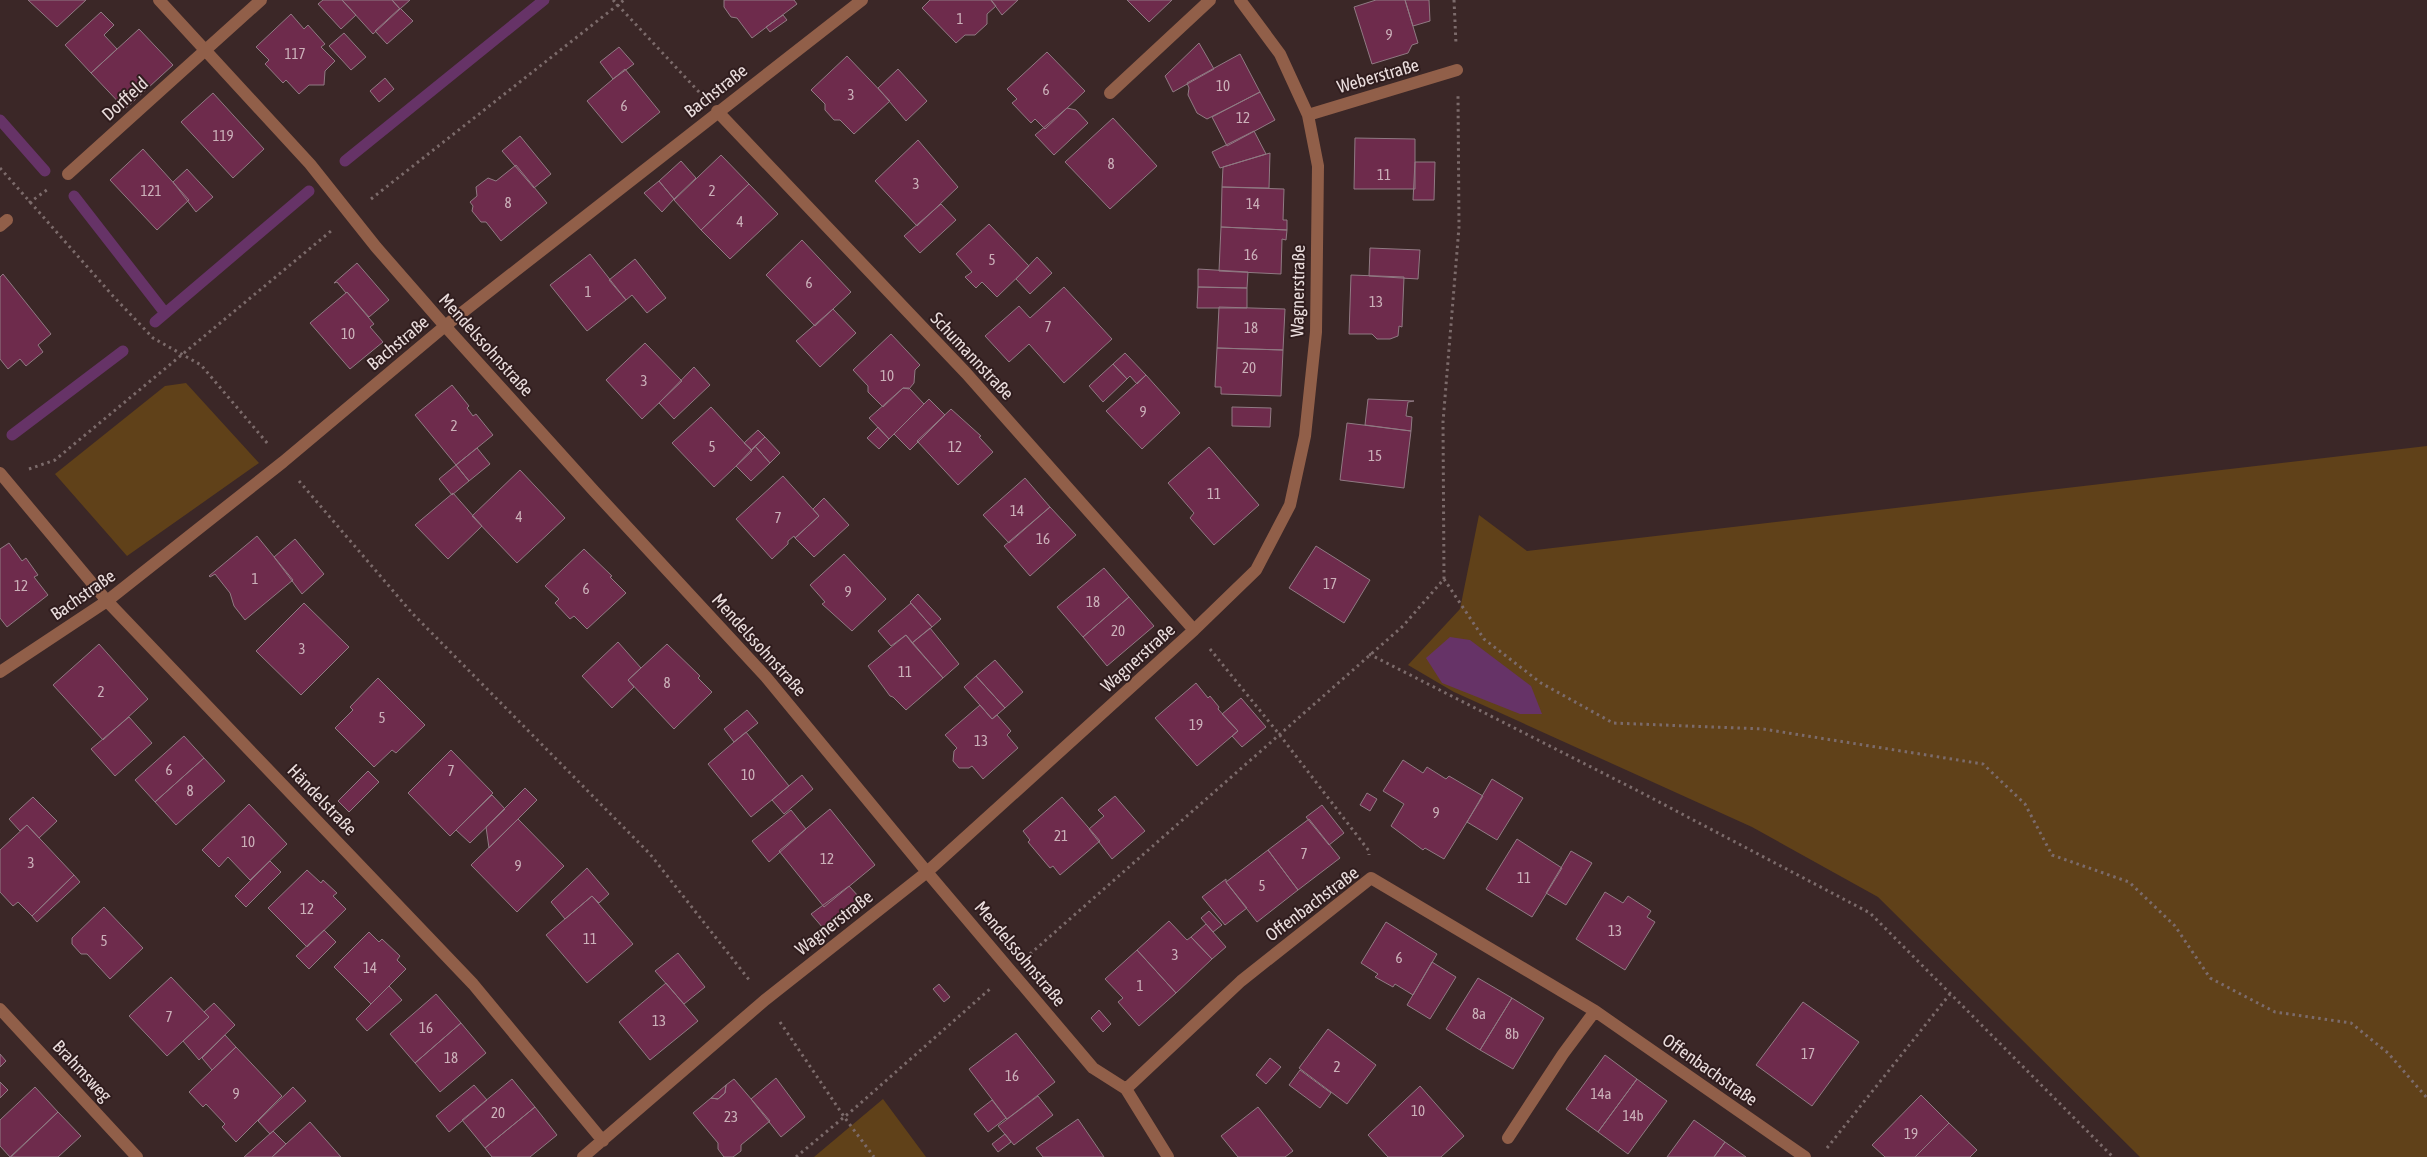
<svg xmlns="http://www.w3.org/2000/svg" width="2427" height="1157" font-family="'Asap Condensed',sans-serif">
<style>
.green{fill:#604119}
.water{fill:#663367}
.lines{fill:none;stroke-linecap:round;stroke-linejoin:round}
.stream{stroke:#663367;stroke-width:11}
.building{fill:#6e2b4c;stroke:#907a83}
.path{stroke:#7c6b6b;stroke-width:3;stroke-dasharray:2.5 4;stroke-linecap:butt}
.street{stroke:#915f49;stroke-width:12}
.labels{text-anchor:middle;stroke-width:4;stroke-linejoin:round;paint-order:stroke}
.number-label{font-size:15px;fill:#cbb0b9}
.street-label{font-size:18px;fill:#eadddd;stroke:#301d1e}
</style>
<rect width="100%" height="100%" fill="#3b2727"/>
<path class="green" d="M186 383 259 463 127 556 55 474 165 386Z
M2427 446V1157H2140L1878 897 1752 827 1454 692 1408 665 1460 609 1479 515 1527 551Z
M883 1099 926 1157H814Z"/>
<path class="water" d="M1450 637 1470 640 1531 686 1542 714H1520L1442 683 1426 658Z"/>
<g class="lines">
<path class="stream" d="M0 120 45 171
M345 161 544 0
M74 196 165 313
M155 322 309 191
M12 435 123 351"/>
</g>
<path class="building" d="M28 0H86L57 27Z
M323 0H342L356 15 341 29 318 4Z
M342 0H392L400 9 373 34Z
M392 0H410L400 9Z
M724 0H794L797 4 752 38 737 18 731 17 724 7Z
M930 0H991L996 6 987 14V24L975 35H965L956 43 922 8Z
M991 0H1018L1002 15Z
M1127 0H1172L1149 22Z
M1376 0H1405L1418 43 1412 45 1408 53 1372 64 1354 7Z
M1405 0H1429L1430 21 1413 26Z
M400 8 413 21 387 44 375 31Z
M101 12 114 25 104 35 117 49 91 73 65 45Z
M291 14 304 29 308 25 325 44 321 47 335 61 325 71 324 85H309L299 94 286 80 283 83 265 64 269 60 256 47Z
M783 15 787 20 770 32 766 27Z
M139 29 173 65 125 109 91 73Z
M344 33 366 57 351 70 329 46Z
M1199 43 1214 69 1173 92 1165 76Z
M619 47 634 64 613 79 600 62Z
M1047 52 1085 91 1045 129 1035 119 1031 123 1012 103 1017 99 1007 89Z
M1240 54 1260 92 1207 119 1197 113 1188 95 1189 88 1187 83Z
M847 56 890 101 854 134 840 120H834L825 110V104L811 90Z
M625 69 660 112 622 143 587 101Z
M898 69 927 101 906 121 878 88Z
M385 78 394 89 379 102 370 91Z
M1260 92 1275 120 1227 146 1212 117Z
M213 93 264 149 233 178 181 122Z
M1067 108 1076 110 1088 123 1054 155 1035 135Z
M1113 118 1157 166 1110 209 1065 162Z
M1254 131 1266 154 1220 168 1212 152Z
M520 136 551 174 534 188 502 151Z
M1355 138 1415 139V189H1354Z
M918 140 958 187 917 226 875 181Z
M143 149 189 200 157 230 110 180Z
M1270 153 1269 188 1222 187 1223 167Z
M721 155 749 184 701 230 674 200Z
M681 161 696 178 674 199 659 181Z
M1415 162H1435L1434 200H1413Z
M516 165 547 203 501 241 486 222H481L472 211 473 206 470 202 477 196 476 187 488 178 496 181Z
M187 169 213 197 196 212 173 182Z
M659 181 674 199 662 212 644 193Z
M749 184 778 214 730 259 701 230Z
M1222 187 1284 189 1283 220H1287V230L1221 227Z
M941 204 956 220 920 253 904 236Z
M989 224 1029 266 997 297 982 282 976 288 965 277 972 272 956 254Z
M1221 227 1287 230 1286 240 1282 239 1281 274 1219 271Z
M802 240 851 292 815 326 766 275Z
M1370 248 1420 250 1418 279 1369 276Z
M590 254 626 300 587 331 550 285Z
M1037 257 1052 273 1030 294 1016 279Z
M635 259 666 298 647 313 632 295 626 300 609 280Z
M357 263 389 300 369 317 347 292 346 293 337 282 334 283Z
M1198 269 1248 272 1247 288 1198 287Z
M3 274 51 334 38 345 43 352 26 366 20 359 8 369 0 359V277Z
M1351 275 1404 277 1402 327 1399 326 1398 336 1390 339H1377L1372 334H1349Z
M1064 287 1112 339 1064 383 1029 344 1009 362 985 336 1019 306 1030 318Z
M1198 287 1247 288V308H1197Z
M347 292 374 324 370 327 383 342 350 369 310 323Z
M1219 307 1285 309 1283 350 1217 348Z
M833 309 856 333 820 367 796 341Z
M891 334 920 365 915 370 914 383 909 389 903 388 883 407 868 392V386L853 370Z
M645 343 682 381 642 419 606 380Z
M1217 348 1283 350 1281 396 1221 394V387H1215Z
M1125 353 1146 375 1137 384 1130 376 1127 379 1113 364Z
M1113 364 1127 379 1103 402 1089 386Z
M694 367 710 385 674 419 659 403Z
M1146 375 1180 413 1142 449 1106 411Z
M452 385 469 406 467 408 473 416 476 414 493 435 456 465 415 415Z
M903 388H909L924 404 889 439 869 418Z
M929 399 945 415 910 450 894 434Z
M1368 399 1414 401 1408 402 1406 416 1412 417 1411 431 1365 425Z
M711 407 752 451 714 487 672 443Z
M1232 407 1271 408 1270 427 1232 426Z
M951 409 981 436 979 437 993 452 958 485 917 441Z
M1347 423 1411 431 1404 488 1340 480Z
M878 427 889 439 879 449 867 438Z
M758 430 765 437 752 450 744 443Z
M765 437 780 453 770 463 755 446Z
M755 446 770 463 751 481 736 466Z
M1209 447 1259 505 1214 545 1190 518 1194 513 1168 483Z
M477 448 490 464 469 481 456 465Z
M456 465 469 481 452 495 439 479Z
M520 470 565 518 517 563 472 516Z
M783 476 819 516 795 538 794 536 788 541V544L772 559 736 519Z
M1025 478 1050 507 1009 543 983 515Z
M453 493 482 526 448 559 415 525Z
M824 498 849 525 814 557 795 538 819 516 813 509Z
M1050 507 1076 535 1030 576 1004 546Z
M257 536 293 580 245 620 234 606 230 593 215 574 210 577 209 576Z
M295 539 324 574 302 594 274 557Z
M9 543 22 561 26 558 38 575 34 577 48 595 7 627 0 618V549Z
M1316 546 1370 580 1344 623 1289 588Z
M584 549 612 576 610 577 626 593 587 629 574 616 570 619 555 603 559 599 545 586Z
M844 554 886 599 852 631 822 604 825 602 810 585Z
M1104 568 1129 597 1083 637 1057 607Z
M918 594 941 619 932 627 910 602Z
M1129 597 1154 626 1107 666 1083 637Z
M304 603 349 647 301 695 256 651Z
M911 603 932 627 912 643 906 635 891 646 878 631Z
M930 628 959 664 943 678 912 643Z
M906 635 943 678 906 710 893 697 890 696 868 666Z
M618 642 641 668 628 680 634 687 612 708 582 676Z
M99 644 148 699 103 740 53 685Z
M667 644 700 676 698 678 712 692 674 729 628 680Z
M995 660 1023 692 1005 708 976 676Z
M976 676 1005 708 992 719 964 687Z
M378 678 425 725 396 753 392 750 374 767 335 728 353 710 350 707Z
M1196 683 1208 698 1210 696 1219 707 1218 709 1238 731 1197 766 1155 718Z
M1241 698 1266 727 1242 747 1232 736 1238 731 1222 714Z
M980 705 992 719 997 715 1011 731 1007 735 1018 748 983 779 972 766 969 768H959L953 761 954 751 957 748 945 735Z
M747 710 758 723 734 742 724 729Z
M129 717 152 743 115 776 91 749Z
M746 732 789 786 751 817 708 764Z
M184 736 204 758 155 802 135 780Z
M451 750 493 793 450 836 408 793Z
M204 758 225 781 176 825 155 802Z
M1403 760 1423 773 1427 767 1446 779 1449 776 1483 796 1444 859 1425 848 1423 850 1391 826 1404 804 1383 791Z
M368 771 379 782 349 812 338 801Z
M802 775 813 789 784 814 772 800Z
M1492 779 1523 798 1497 840 1467 822Z
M525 788 537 800 489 848 486 827Z
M1367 793 1377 799 1370 811 1360 805Z
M492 795 505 809 470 843 456 830Z
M1115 796 1145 831 1112 859 1089 829 1104 816 1098 810Z
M33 797 57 821 39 838 27 825 20 831 9 819Z
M1062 797 1100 841 1060 875 1053 866 1050 868 1028 842 1030 840 1023 831Z
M249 804 287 844 250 880 228 857 219 867 202 850Z
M1322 805 1344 833 1329 845 1306 817Z
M830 809 875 865 824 907 779 851Z
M791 810 806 829 769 862 752 841Z
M518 819 564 866 517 912 471 865Z
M1309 819 1340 858 1298 890 1268 850Z
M27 825 74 875 32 916 18 902 13 906 0 892V850Z
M1517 839 1562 868 1532 917 1486 889Z
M1268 850 1298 890 1257 922 1226 882Z
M1571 851 1592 863 1566 905 1546 893Z
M270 861 281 872 246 907 235 896Z
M587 868 609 894 599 903 592 896 565 919 551 902Z
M307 870 321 883 323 880 337 893 333 896 346 909 307 947 268 908Z
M74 875 80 882 37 922 32 916Z
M1226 879V882L1247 908 1225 925 1202 897Z
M849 886 860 898 823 928 811 914Z
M1605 892 1623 903 1628 896 1651 911 1647 917 1655 922 1625 970 1576 939Z
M592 896 633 944 587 983 546 935Z
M104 907 143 948 110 979 87 954H81L72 944V938Z
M1209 911 1222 925 1213 932 1201 918Z
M1169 921 1187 940 1191 937 1212 959 1176 993 1137 950Z
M1386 922 1437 954 1413 995 1395 984 1393 987 1375 977 1378 974 1361 963Z
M1206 924 1226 947 1212 959 1191 937Z
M324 930 336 942 309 969 296 956Z
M369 932 379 942 382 939 400 956 397 960 406 969 371 1004 334 967Z
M1137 950 1176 993 1139 1026 1118 1002 1123 998 1105 979Z
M678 953 705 987 684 1004 655 971Z
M1432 962 1456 977 1430 1019 1407 1005Z
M171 977 209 1017 167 1056 129 1016Z
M1478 978 1512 998 1480 1050 1446 1029Z
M666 983 698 1021 650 1060 619 1022Z
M939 984 950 997 944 1002 933 989Z
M389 986 402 1000 367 1031 356 1019Z
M436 994 461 1023 415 1063 390 1034Z
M1512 998 1544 1018 1513 1069 1480 1050Z
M1803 1002 1859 1042 1812 1106 1756 1065Z
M214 1003 235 1025 199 1060 183 1041 209 1017 204 1012Z
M1099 1010 1111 1024 1103 1032 1091 1018Z
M461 1023 486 1053 440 1092 415 1063Z
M1328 1029 1376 1065 1347 1104 1299 1068Z
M1016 1033 1055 1082 1007 1119 969 1069Z
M225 1035 236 1047 212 1070 202 1058Z
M236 1047 282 1096 236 1142 222 1127 225 1124 206 1104 203 1107 189 1092Z
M0 1054 6 1061 0 1067Z
M1605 1055 1637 1079 1598 1132 1566 1109Z
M1270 1058 1281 1067 1266 1084 1256 1075Z
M1300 1070 1331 1093 1320 1108 1289 1085Z
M776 1078 805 1117 781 1137 751 1099Z
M512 1079 535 1107 485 1148 462 1120Z
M734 1079 770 1121 741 1145V1151L733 1157H724L718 1149V1143L693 1113 711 1098 718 1099 725 1093 726 1085Z
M1637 1079 1667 1101 1628 1154 1598 1132Z
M0 1082 8 1090 0 1098Z
M474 1085 487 1100 449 1132 436 1116Z
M726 1085 725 1093 718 1099 711 1098Z
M1420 1086 1464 1136 1441 1157H1388L1368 1135Z
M35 1087 58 1112 10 1157 0 1146V1120Z
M293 1087 306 1101 270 1134 258 1121Z
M1921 1095 1949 1123 1915 1157H1885L1872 1145Z
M1038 1096 1053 1115 1014 1145 998 1126Z
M992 1100 1006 1118 988 1132 974 1114Z
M535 1107 557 1135 530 1157H492L485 1148Z
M1258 1107 1293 1151 1285 1157H1238L1221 1136Z
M58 1112 81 1136 58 1157H11Z
M1078 1119 1104 1157H1043L1036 1148Z
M1694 1120 1725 1142 1714 1157H1667Z
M310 1122 341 1157H272L286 1144Z
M1949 1123 1977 1150 1970 1157H1915Z
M273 1131 286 1144 272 1157H244Z
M1005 1134 1011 1142 998 1152 992 1144Z
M1725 1142 1746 1157H1714Z"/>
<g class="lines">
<path class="path" d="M613 0 700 93
M1454 0 1456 44
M0 168 113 296 153 338 201 365 268 444
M371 199 624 0
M29 203 48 189
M29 469 55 460 331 231
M299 481 412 613 650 854 750 981
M1444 579 1484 639 1541 683 1613 723 1763 729 1983 764 2025 804 2052 855 2129 882 2175 926 2210 978 2275 1012 2351 1023 2388 1053 2427 1098
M1210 649 1279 734 1369 851V855
M1369 654 1644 794 1870 913 2113 1157
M1030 954 1403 626 1444 579 1443 422 1459 227 1458 96
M780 1022 845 1118 874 1157
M1827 1148 1950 994
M796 1157 855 1108 991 988"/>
<path class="street" d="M159 0 310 164 376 247 445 326 594 491 766 677 927 872 1093 1068 1126 1089 1168 1157
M1110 93 1210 0
M717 111 966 373 1194 630
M1308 115 1457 70
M68 174 261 0
M0 226 7 220
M0 473 107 601 473 984 603 1141
M0 672 107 601 283 462 445 326 862 0
M0 1009 137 1157
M1126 1089 1241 981 1371 878 1595 1011 1805 1157
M1508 1138 1563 1054 1595 1011
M583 1157 765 1000 927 872 1194 630 1256 570 1290 505 1305 436 1316 332 1318 166 1308 115 1280 54 1240 0"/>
</g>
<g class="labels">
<g class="number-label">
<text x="960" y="24">1</text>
<text x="1389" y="40">9</text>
<text x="295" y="59">117</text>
<text x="1223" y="91">10</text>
<text x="1046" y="95">6</text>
<text x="851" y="100">3</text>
<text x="624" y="111">6</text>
<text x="1243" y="123">12</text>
<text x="223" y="141">119</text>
<text x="1111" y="169">8</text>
<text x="1384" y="180">11</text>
<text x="916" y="189">3</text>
<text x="151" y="196">121</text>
<text x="712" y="196">2</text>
<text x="508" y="208">8</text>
<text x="1253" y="209">14</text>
<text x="740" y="227">4</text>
<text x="1251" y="260">16</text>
<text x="992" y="265">5</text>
<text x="809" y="288">6</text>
<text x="588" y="297">1</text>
<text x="1376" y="307">13</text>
<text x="1048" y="332">7</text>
<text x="1251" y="333">18</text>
<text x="348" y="339">10</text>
<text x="1249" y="373">20</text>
<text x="887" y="381">10</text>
<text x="644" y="386">3</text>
<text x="1143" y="417">9</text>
<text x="454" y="431">2</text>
<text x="712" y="452">5</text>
<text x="955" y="452">12</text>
<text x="1375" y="461">15</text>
<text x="1214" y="499">11</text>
<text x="1017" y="516">14</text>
<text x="519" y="522">4</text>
<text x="778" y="523">7</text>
<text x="1043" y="544">16</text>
<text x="255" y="584">1</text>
<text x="1330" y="589">17</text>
<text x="21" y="591">12</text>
<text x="586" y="594">6</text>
<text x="848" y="597">9</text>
<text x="1093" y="607">18</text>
<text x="1118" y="636">20</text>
<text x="302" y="654">3</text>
<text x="905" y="677">11</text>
<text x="667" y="688">8</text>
<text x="101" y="697">2</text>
<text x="382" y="723">5</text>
<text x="1196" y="730">19</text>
<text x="981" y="746">13</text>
<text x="169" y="775">6</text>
<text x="451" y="776">7</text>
<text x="748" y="780">10</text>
<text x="190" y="796">8</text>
<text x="1436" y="818">9</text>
<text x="1061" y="841">21</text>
<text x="248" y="847">10</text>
<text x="1304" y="859">7</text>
<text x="827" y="864">12</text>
<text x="31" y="868">3</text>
<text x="518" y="871">9</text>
<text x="1524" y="883">11</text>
<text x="1262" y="891">5</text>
<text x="307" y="914">12</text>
<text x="1615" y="936">13</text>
<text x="590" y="944">11</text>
<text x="104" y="946">5</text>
<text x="1175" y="960">3</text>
<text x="1399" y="963">6</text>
<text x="370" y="973">14</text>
<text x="1140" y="991">1</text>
<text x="1479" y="1019">8a</text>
<text x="169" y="1022">7</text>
<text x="659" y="1026">13</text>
<text x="426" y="1033">16</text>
<text x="1512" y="1039">8b</text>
<text x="1808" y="1059">17</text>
<text x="451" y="1063">18</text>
<text x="1337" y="1072">2</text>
<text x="1012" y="1081">16</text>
<text x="236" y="1099">9</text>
<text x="1601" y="1099">14a</text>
<text x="1418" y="1116">10</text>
<text x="498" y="1118">20</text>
<text x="1633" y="1121">14b</text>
<text x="731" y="1122">23</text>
<text x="1911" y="1139">19</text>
</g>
<g class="street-label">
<text transform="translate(1378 76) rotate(-16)" y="6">Weberstraße</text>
<text transform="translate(716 91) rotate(-38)" y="6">Bachstraße</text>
<text transform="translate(125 99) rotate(-42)" y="6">Dorffeld</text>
<text transform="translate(1298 291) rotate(-89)" y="6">Wagnerstraße</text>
<text transform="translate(398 343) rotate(-40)" y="6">Bachstraße</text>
<text transform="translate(486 345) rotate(48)" y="6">Mendelssohnstraße</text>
<text transform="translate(972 356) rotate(47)" y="6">Schumannstraße</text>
<text transform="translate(83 595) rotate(-35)" y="6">Bachstraße</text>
<text transform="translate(759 645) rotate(48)" y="6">Mendelssohnstraße</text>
<text transform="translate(1138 658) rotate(-42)" y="6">Wagnerstraße</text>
<text transform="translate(322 800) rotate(46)" y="6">Händelstraße</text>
<text transform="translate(1312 904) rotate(-37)" y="6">Offenbachstraße</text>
<text transform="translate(834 923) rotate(-38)" y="6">Wagnerstraße</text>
<text transform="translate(1020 954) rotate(50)" y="6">Mendelssohnstraße</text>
<text transform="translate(1710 1070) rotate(35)" y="6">Offenbachstraße</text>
<text transform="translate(82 1071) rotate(47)" y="6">Brahmsweg</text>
</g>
</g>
</svg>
